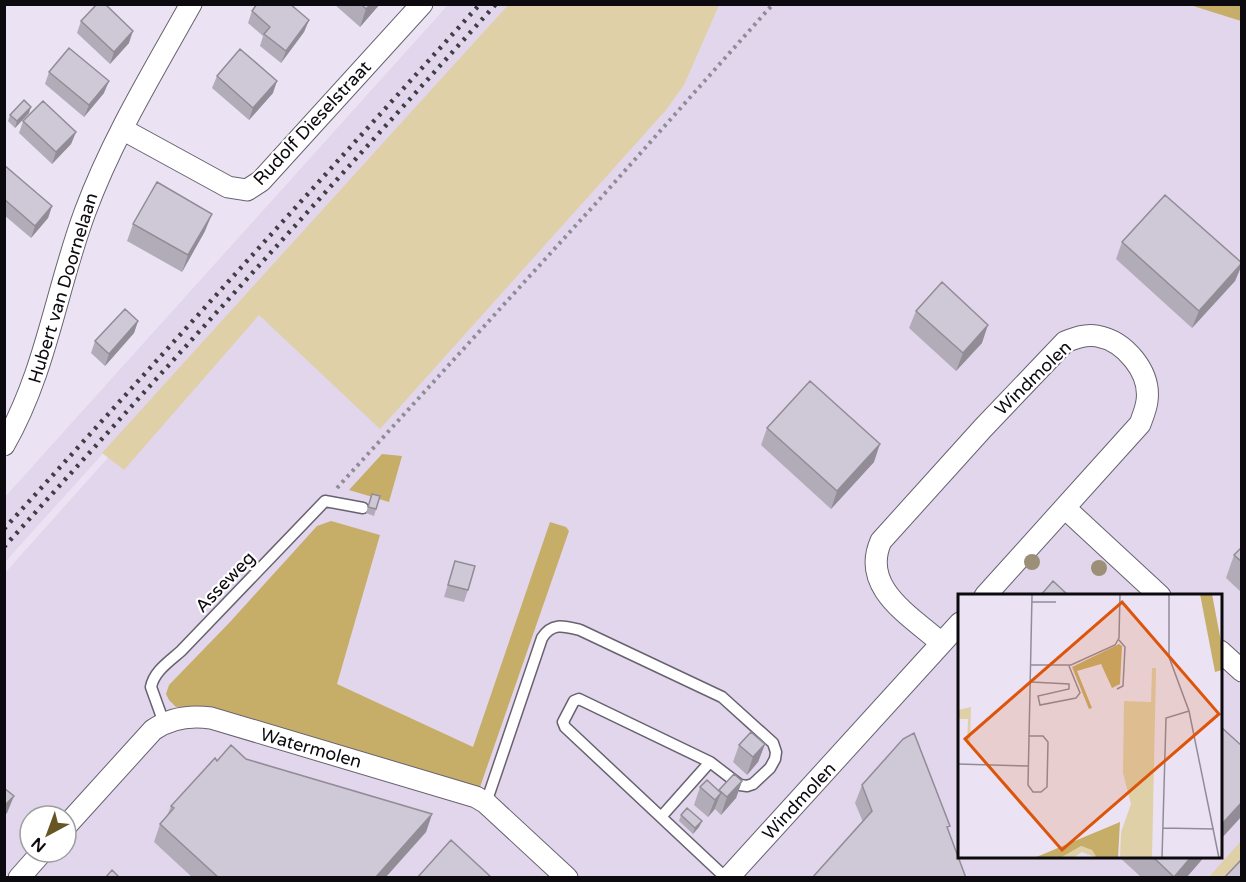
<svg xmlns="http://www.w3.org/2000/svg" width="1246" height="882" font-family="'Varela Round',sans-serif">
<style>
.built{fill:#e1d6ec;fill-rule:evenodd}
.green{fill:#dfd0a7}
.forest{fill:#c6ae68}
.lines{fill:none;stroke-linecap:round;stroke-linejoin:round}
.lane-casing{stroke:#68626f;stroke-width:13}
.street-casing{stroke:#68626f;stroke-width:23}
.path{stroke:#918b97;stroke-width:4;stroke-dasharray:3 4.5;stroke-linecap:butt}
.lane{stroke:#fff;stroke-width:10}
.street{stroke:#fff;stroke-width:21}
.rail{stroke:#413d45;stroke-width:4.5;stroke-dasharray:3 6;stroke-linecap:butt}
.tree{fill:#9c8f78}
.wall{fill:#b2acb9}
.shaded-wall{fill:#918c96}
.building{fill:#cfc8d7;stroke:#918c96;stroke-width:1.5}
.labels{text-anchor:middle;stroke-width:4.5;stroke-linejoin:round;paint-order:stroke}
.street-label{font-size:18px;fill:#0d0a0f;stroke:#fff}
.inset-road{fill:none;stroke:#928c98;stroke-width:1.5}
.view{fill:#dd550c;fill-opacity:0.15;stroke:#dd550c;stroke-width:3}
.inset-edge{fill:none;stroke:#0d0a0f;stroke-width:3}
</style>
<rect width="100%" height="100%" fill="#ebe3f3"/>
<path class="built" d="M1190 4 1241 21V877L5 878V573L512 5ZM960 596H1220V856H960ZM30 816H66V852H30Z
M448 5H508L5 562 4 498Z"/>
<path class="green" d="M508 5H719L684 85 666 110 380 429 259 315 124 470 102 453Z
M1241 841V865L1230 877 1208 878Z"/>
<path class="forest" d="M1190 5H1241V21Z
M382 454 402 456 389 502 349 490Z
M331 521 380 535 337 684 473 747 550 522 566 527 569 531 479 790 460 782 207 706 176 707 169 700 166 694 169 685 230 622 317 526Z"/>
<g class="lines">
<g class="lane-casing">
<path id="lane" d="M164 723 151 687C154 671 170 661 181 651L325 501 363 508
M486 803 542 638C552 622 564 626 580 630L722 697 773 743 776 752 775 759 770 768 753 784 747 786 740 785 710 762 579 699 574 701 563 722 565 727 726 878
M661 817 710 762"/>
</g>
<g class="street-casing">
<path id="street" d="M122 129 228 187 247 190 261 181 422 4
M4 445C46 372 56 290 85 212 112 139 153 72 191 4
M1065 508 1160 596
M941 643C911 616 860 588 881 541L983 428 1065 342C1075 338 1085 334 1097 336 1125 341 1151 372 1147 401 1146 409 1143 416 1140 424L985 596
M1220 651 1242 671
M66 826 153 730C170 718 190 715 211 718L476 797 486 803 567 878
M19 878 42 852
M728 878 960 623"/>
</g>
<path class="path" d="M337 488 598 201 773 4"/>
<use href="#lane" class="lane"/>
<use href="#street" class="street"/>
<path class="rail" d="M4 529 480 4
M4 547 496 4"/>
</g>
<g class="tree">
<circle cx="1032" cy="562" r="8"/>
<circle cx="1099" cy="568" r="8"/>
</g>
<path class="wall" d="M334 4H380L360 27Z
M252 11 309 20 304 32 281 63 260 46 263 36 248 23Z
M81 21 129 43 110 64 77 33Z
M49 72 104 93 84 117 45 84Z
M217 76 273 93 249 120 212 88Z
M29 113 15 128 8 121 10 115Z
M23 121 76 132 71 144 52 164 19 133Z
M5 165 52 206 48 218 31 238 4 215Z
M133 224 205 231 182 272 127 241Z
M1122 242 1242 265 1235 281 1192 328 1116 259Z
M916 311 982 343 956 371 909 328Z
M138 321 134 333 105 366 91 353 95 341Z
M767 428 874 462 831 509 761 445Z
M372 494 380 496 374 516 366 513Z
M1242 547V593L1226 578 1234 555Z
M455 561 468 590 464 602 444 597Z
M765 744 758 762 747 775 733 762 739 745Z
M246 759 432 814 426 832 385 878H193L154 842 160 824 167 816 171 806 217 761Z
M742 781 736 798 721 815 715 809 708 817 694 805 700 787 719 791V790Z
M862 785 948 831 863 822 855 803Z
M681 815 702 821 699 827 693 834 679 821Z
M1118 856H1205L1186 878H1142Z"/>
<path class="shaded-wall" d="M371 4H380L360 27 366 9Z
M309 20 304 32 281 63 286 51Z
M133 31 129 43 110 64 114 52Z
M109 81 104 93 84 117 89 105Z
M277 81 273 93 249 120 253 108Z
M31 107 29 113 15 128 17 121Z
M76 132 71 144 52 164 56 152Z
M52 206 48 218 31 238 35 226Z
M212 214 205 231 182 272 188 255Z
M1242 264 1235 281 1192 328 1199 311Z
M138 321 134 333 105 366 109 354Z
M988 325 982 343 956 371 963 353Z
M880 444 874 462 831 509 837 491Z
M765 744 758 762 747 775 753 757Z
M742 781 736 798 721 815 727 797Z
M721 793 714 810 708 817 715 800Z
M14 796 7 813 4 816V806Z
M1242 802V816L1221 839V825Z
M432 814 426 832 385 878H375Z
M702 821 699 827 693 834 695 828Z
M1192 856H1205L1186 878H1174Z"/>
<path class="building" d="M97 4H105L133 31 114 52 81 21Z
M257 4H290L309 20 286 51 264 34 270 27 252 11Z
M361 4H371L366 9Z
M69 48 109 81 89 105 49 72Z
M240 49 277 81 253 108 217 76Z
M24 100 31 107 17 121 10 115Z
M43 101 76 132 56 152 23 121Z
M4 165 52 206 35 226 4 199Z
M157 182 212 214 188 255 133 224Z
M1165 195 1242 263 1199 311 1122 242Z
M942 282 988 325 963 353 916 311Z
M125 309 138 321 109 354 95 341Z
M810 381 880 444 837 491 767 428Z
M372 494 380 496 376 509 368 507Z
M1242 547V562L1234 555Z
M455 561 475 566 468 590 448 585Z
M1053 581 1069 596H1040Z
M1221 727 1242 746V802L1221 825Z
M751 732 765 744 753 757 739 745Z
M914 733 950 826 947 827 966 878H812L872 811 862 785 903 739Z
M231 745 246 759 432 814 375 878H219L160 824 174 808 171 806 215 758 217 761Z
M734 774 742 781 727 797 719 790Z
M707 780 721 793 715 800 700 787Z
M4 788 14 796 4 806Z
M687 808 702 821 695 828 681 815Z
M451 840 492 878H417Z
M1152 856H1192L1174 877Z
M1242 859V878H1224Z
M112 870 120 878H105Z"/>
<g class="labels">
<g class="street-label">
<text transform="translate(312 123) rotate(-47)" y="6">Rudolf Dieselstraat</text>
<text transform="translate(63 288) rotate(-73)" y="6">Hubert van Doornelaan</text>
<text transform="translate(1033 378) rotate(-44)" y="6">Windmolen</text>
<text transform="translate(225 582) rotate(-46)" y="6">Asseweg</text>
<text transform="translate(311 748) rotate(16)" y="6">Watermolen</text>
<text transform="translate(799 801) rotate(-47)" y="6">Windmolen</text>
</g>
</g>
<g transform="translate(958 594)">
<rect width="264" height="264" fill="#ebe3f3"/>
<path d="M194 74H198V78L194 264H162L163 238 173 210 165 179 166 107 193 108ZM13 113 12 151H9L10 125H0V116ZM123 252 134 256 139 264 124 258 115 264H100Z" fill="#dfd0a7"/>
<path d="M242 0H254L264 53V76L257 78ZM161 50 164 52 162 90 154 94 143 70 119 77 134 114 131 115 114 73ZM162 228 160 264H139L134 256 123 252 102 264H76Z" fill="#c6ae68"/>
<path class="inset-road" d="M211 0V63L231 117 261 264M74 8H98M73 71H113L157 51 161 44 162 0M73 88 111 90V95L80 102 82 111 118 104 122 99 111 72M159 95 165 92 167 53 161 46M71 142H85L90 148 89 193 83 198H75L70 191 74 2V0M0 170 71 172M205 234 256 235M204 264 208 124 231 117"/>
<path class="view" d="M164 8 261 120 104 256 7 145Z"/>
<rect width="264" height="264" class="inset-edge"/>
</g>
<rect width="1246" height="882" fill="none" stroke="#0d0a0f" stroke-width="12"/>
<g transform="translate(48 834) rotate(221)"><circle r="28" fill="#ffffff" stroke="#9e9d9f" stroke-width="1.5"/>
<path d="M0-4.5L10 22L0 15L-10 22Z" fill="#675624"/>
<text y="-9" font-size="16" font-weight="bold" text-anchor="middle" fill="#0d0a0f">N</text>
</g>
</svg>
